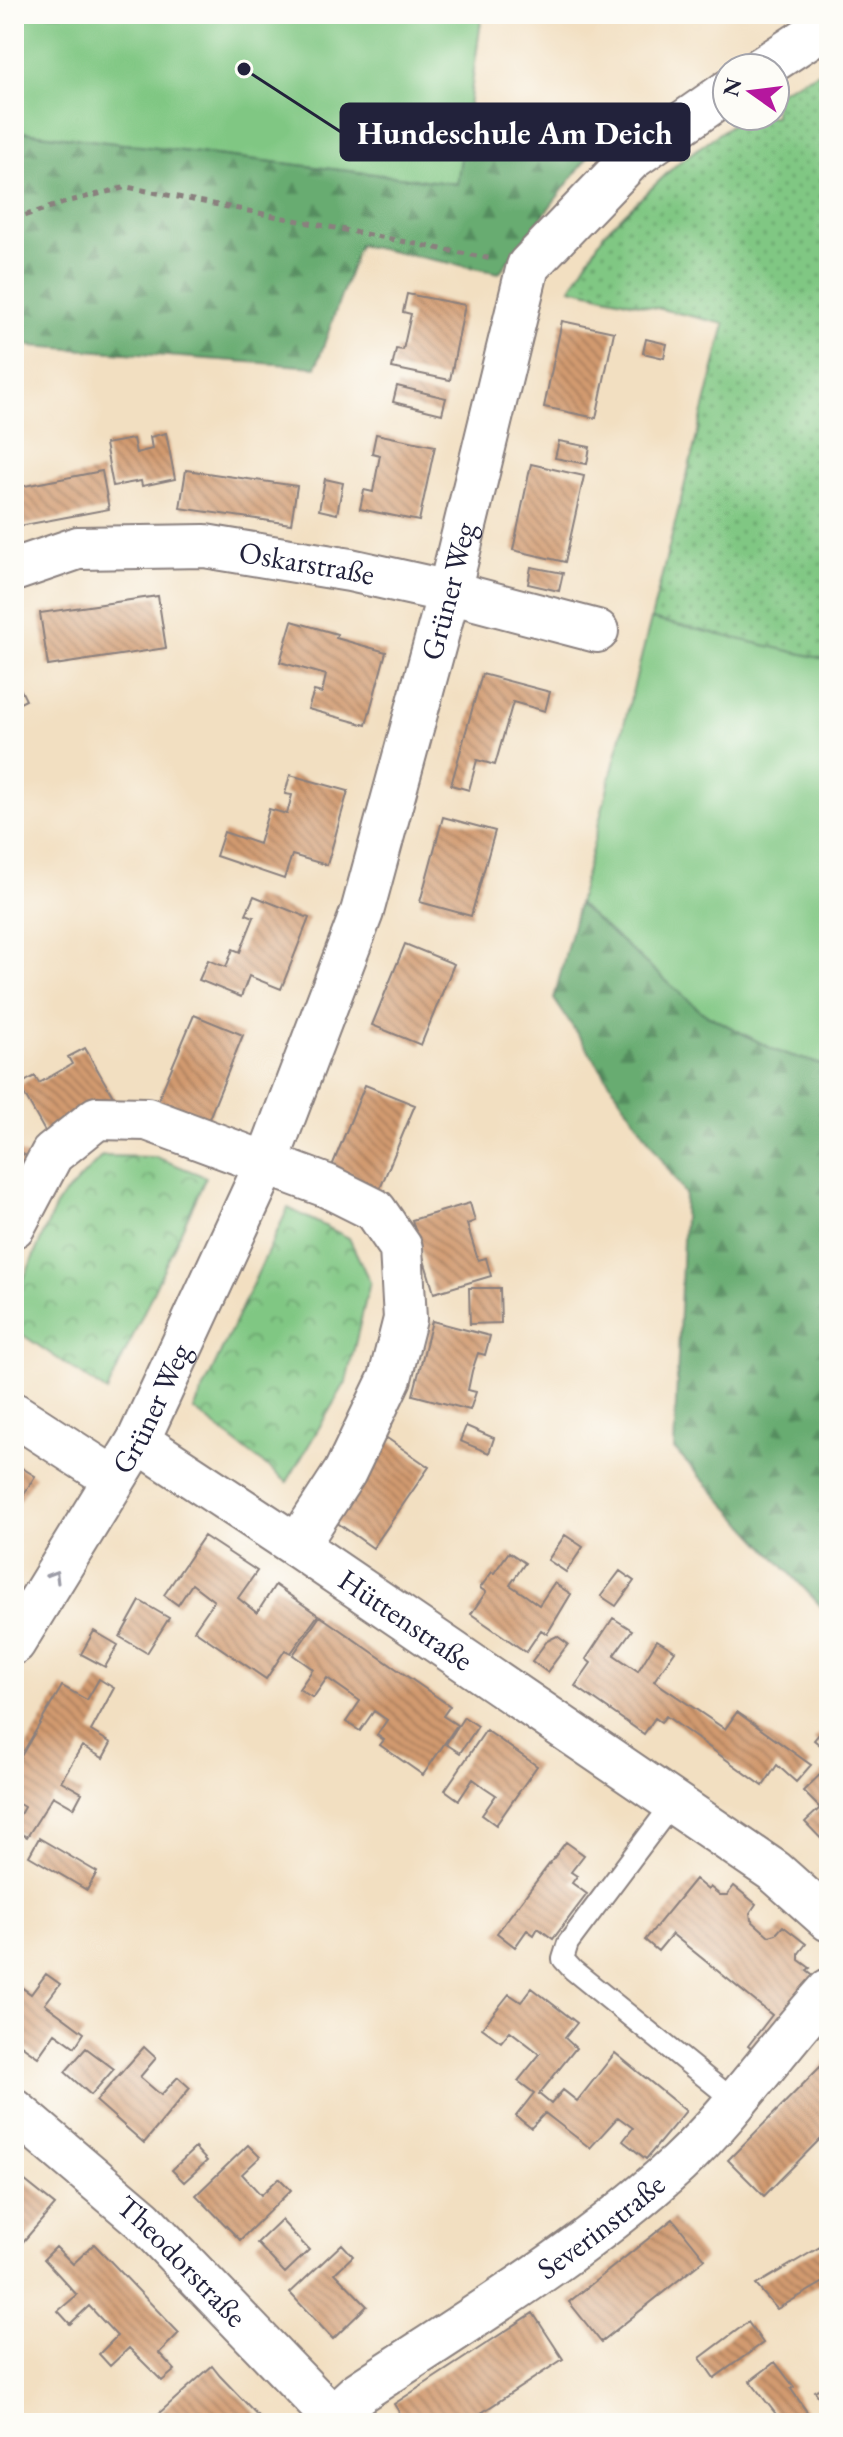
<svg xmlns="http://www.w3.org/2000/svg" width="843" height="2437" font-family="'EB Garamond',serif">
<style>
.grass{fill:#80c783;stroke:#51745f;stroke-width:2}
.forest{fill:url(#forest-firs);stroke:#456756;stroke-width:2}
.park{fill:url(#park-crowns);stroke:#51745f;stroke-width:2}
.garden{fill:url(#garden-dots);stroke:#51745f;stroke-width:2}
.building{fill:url(#building-back-hatch)}
.lines{fill:none;stroke-linecap:round;stroke-linejoin:round}
.service-casing{stroke:#8a807e;stroke-width:24}
.minor-casing{stroke:#8a807e;stroke-width:46}
.path{stroke:#8a807e;stroke-width:5;stroke-dasharray:6 6;stroke-linecap:butt}
.service{stroke:#fff;stroke-width:20}
.minor{stroke:#fff;stroke-width:42}
.oneway{stroke:#9c9ca7}
.labels{text-anchor:middle;stroke-width:7;stroke-linejoin:round;paint-order:stroke}
.street-label{font-size:30px;fill:#22223b;stroke:#fdfcf7}
.leader{fill:none;stroke:#22223b;stroke-width:3}
.callout-dot{fill:#22223b;stroke:#fdfcf7;stroke-width:3}
.callout{fill:#22223b;stroke:#22223b;stroke-width:3}
.callout-label{font-size:32px;text-anchor:middle;font-weight:bold;fill:#fff}
</style>
<defs>
<pattern id="forest-firs" width="22" height="20" patternUnits="userSpaceOnUse" patternTransform="scale(2)"><rect width="22" height="20" fill="#68ac71"/><path d="M5 1l3.5 6h-7zM16 11l3.5 6h-7z" fill="#558c5e"/></pattern>
<pattern id="park-crowns" width="20" height="18" patternUnits="userSpaceOnUse" patternTransform="scale(2)"><rect width="20" height="18" fill="#80c783"/><path d="M2 6a3 3 0 1 1 6 0M12 15a3 3 0 1 1 6 0" fill="none" stroke="#68a16c"/></pattern>
<pattern id="garden-dots" width="8" height="8" patternUnits="userSpaceOnUse" patternTransform="scale(2)"><rect width="8" height="8" fill="#80c783"/><path d="M2 2h.1M6 6h.1" fill="none" stroke="#68a16c" stroke-width="1.8" stroke-linecap="round"/></pattern>
<pattern id="building-back-hatch" width="6" height="6" patternUnits="userSpaceOnUse" patternTransform="scale(2)"><rect width="6" height="6" fill="#d19a6f"/><path d="M-1 5l2 2M0 0l6 6M5-1l2 2" fill="none" stroke="#a97d5c"/></pattern>
</defs>
<rect width="100%" height="100%" fill="#fdfcf7"/>
<filter id="ink" filterUnits="userSpaceOnUse"><feTurbulence type="fractalNoise" baseFrequency=".0125" numOctaves="2"/><feDisplacementMap in="SourceGraphic" scale="16" xChannelSelector="R" yChannelSelector="G"/><feConvolveMatrix kernelMatrix="1 2 1 2 8 2 1 2 1" color-interpolation-filters="sRGB"/></filter>
<filter id="wash" filterUnits="userSpaceOnUse"><feTurbulence type="fractalNoise" baseFrequency=".006" numOctaves="4" result="noise"/><feDisplacementMap in="SourceGraphic" scale="32" xChannelSelector="R" yChannelSelector="G"/><feGaussianBlur stdDeviation="1.8" result="paint"/><feColorMatrix in="noise" values="0 0 0 0 0 0 0 0 0 0 0 0 0 0 0 0 0 1.4 0 .05"/><feComposite in="paint" operator="in"/></filter>
<g filter="url(#wash)">
<rect width="100%" height="100%" fill="#f2dfc1"/>
<path class="grass" d="M14 14H482L458 184 14 131Z
M651 619 829 660V1067L776 1051 703 1013 578 904Z"/>
<path class="forest" d="M466 124 521 153 588 157 499 273 359 245 316 367 18 345 14 347V131L457 184Z
M578 904 703 1013 776 1051 829 1067V1615L674 1449 685 1194 554 999Z"/>
<path class="park" d="M102 1156 156 1157 206 1177 107 1392 14 1329V1301L57 1203Z
M288 1208 349 1238 370 1282 346 1382 287 1482 194 1410Z"/>
<path class="garden" d="M829 67V660L651 619 725 324 571 288 605 232 678 163 743 116H775V93Z"/>
<g id="blocks">
<path class="building" d="M407 294 465 305 450 380 392 368 396 349 403 350 411 314 403 312Z
M562 321 614 332 596 418 544 407Z
M646 339 667 344 664 358 643 353Z
M397 386 446 398 442 414 393 402Z
M166 433 175 479 142 486 141 481 113 486 105 444 133 439 136 453 152 449 150 437Z
M376 434 435 446 419 521 360 509 364 490 373 492 380 455 372 453Z
M559 441 590 447 587 464 555 458Z
M531 464 584 476 565 562 513 550Z
M186 470 297 486 291 524 180 508Z
M102 471 109 509 14 527V488Z
M325 479 343 483 337 514 319 510Z
M531 567 563 573 559 591 528 584Z
M158 596 166 648 48 666 40 613Z
M292 621 337 634 336 638 386 652 366 725 308 709 314 691 322 693 326 675 280 662Z
M482 674 550 692 545 711 513 702 495 765 477 760 469 790 451 785Z
M14 676 26 700 14 706Z
M290 775 348 791 327 865 292 855 284 879 216 856 224 832 259 844 269 809 287 814 292 795 285 794Z
M443 817 495 831 471 916 420 902Z
M254 896 309 918 281 989 249 976 241 997 199 980 208 960 226 967 233 949 240 952 254 917 246 914Z
M405 944 454 964 421 1045 372 1025Z
M194 1015 243 1035 206 1126 156 1105Z
M85 1048 115 1100 48 1137 19 1085 35 1076 39 1083 72 1064 68 1057Z
M365 1085 415 1105 377 1196 328 1176Z
M14 1149 30 1158 14 1185Z
M470 1203 475 1221 467 1224 478 1260 486 1258 491 1276 434 1293 412 1220Z
M469 1288H500L501 1323 470 1324Z
M432 1321 490 1336 485 1355 478 1353 472 1371 468 1390 476 1392 470 1410 413 1395Z
M466 1426 494 1438 489 1453 460 1441Z
M384 1436 429 1467 373 1548 329 1517Z
M14 1463 35 1476 14 1511Z
M565 1535 583 1547 566 1572 548 1560Z
M204 1536 257 1571 238 1598 257 1613 275 1585 318 1615 291 1653 285 1650 266 1679 194 1630 214 1601 192 1584 178 1605 164 1595Z
M509 1552 525 1563 510 1585 525 1595 539 1605 554 1583 571 1594 547 1634 541 1630 526 1652 471 1614 486 1592 480 1588 492 1572 494 1573Z
M620 1571 634 1581 616 1606 601 1596Z
M140 1601 169 1618 147 1653 120 1637Z
M320 1616 450 1706 443 1716 457 1725 423 1775 380 1745 384 1740 377 1735 387 1720 374 1711 360 1731 346 1722 360 1701 327 1678 313 1698 299 1689 313 1669 293 1655Z
M613 1618 632 1630 614 1655 638 1671 657 1640 675 1651 654 1681 725 1729 737 1712 811 1765 796 1782 777 1765 763 1786 666 1716 661 1722 655 1718 644 1734 575 1686 591 1663 586 1659Z
M94 1631 118 1645 105 1667 81 1654Z
M557 1636 568 1644 547 1672 532 1661 547 1641Z
M99 1679 114 1688 91 1731 111 1743 103 1758 82 1746 61 1781 82 1793 74 1808 53 1796 27 1837 14 1830V1825L24 1807 14 1801V1768L62 1686 87 1700Z
M464 1717 478 1726 460 1753 446 1744Z
M829 1722V1745L825 1749 814 1740Z
M486 1730 537 1766 496 1825 482 1815 496 1795 484 1787 473 1779 459 1800 445 1790Z
M829 1766V1847L805 1822 820 1808 803 1791Z
M39 1838 97 1872 87 1890 29 1856Z
M566 1842 584 1855 571 1872 577 1876 572 1883 587 1894 553 1939 538 1928 534 1935 527 1930 515 1947 497 1933Z
M695 1879 708 1890 710 1887 720 1895H727L734 1886 756 1904 750 1913 751 1920 769 1936 776 1934 783 1926 806 1944 799 1953V1960L810 1968 807 1970 821 1981 761 2056 748 2046 772 2015 672 1934 658 1951 645 1940Z
M46 1974 60 1984 45 2004 84 2033 75 2047 55 2033 38 2057 14 2040V1982L31 1994Z
M532 1988 577 2023 565 2038 576 2048 539 2094 551 2104 563 2090 577 2101 615 2053 686 2111 646 2159 623 2141 633 2128 618 2117 590 2148 545 2113 531 2128 516 2116 534 2093 518 2081 540 2054 510 2031 501 2042 482 2028 509 1994 521 2002Z
M144 2047 156 2058 140 2077 161 2095 178 2077 190 2088 144 2143 96 2101Z
M86 2048 114 2069 91 2095 65 2072Z
M829 2058V2130L764 2196 728 2160Z
M248 2145 260 2157 242 2174 261 2195 279 2178 291 2190 240 2240 196 2195Z
M195 2148 207 2161 184 2182 172 2170Z
M14 2172 55 2205 14 2252Z
M673 2219 705 2259 601 2342 569 2302Z
M281 2220 309 2250 285 2273 257 2243Z
M94 2244 179 2333 159 2353 175 2370 162 2381 129 2348 110 2366 99 2354 117 2336 89 2306 70 2324 58 2311 77 2295 44 2259 56 2247 73 2264Z
M342 2244 353 2256 335 2273 367 2306 333 2339 290 2293Z
M820 2247 829 2256V2279L777 2309 756 2285Z
M533 2313 563 2359 466 2423H406L394 2404Z
M748 2322 763 2343 714 2378 700 2358Z
M775 2362 794 2387 791 2389 807 2412 801 2416 805 2423H783L750 2381Z
M212 2366 220 2376 265 2423H164L157 2415Z
M829 2383V2414L815 2391Z"/>
</g>
</g>
<g filter="url(#ink)">
<use href="#blocks" fill-opacity="0" stroke="#8a807e" stroke-width="2"/>
<g class="lines">
<g class="service-casing">
<path id="service" d="M673 1803 568 1943 563 1959 573 1970 737 2103"/>
</g>
<g class="minor-casing">
<g id="minor">
<path d="M762 68 829 24"/>
<path id="s1" d="M14 570 78 548 205 546 350 570 449 592 597 631"/>
<path d="M14 1226 52 1154 97 1118 147 1119 327 1186 375 1210 401 1248 405 1319 390 1378 345 1472 297 1546"/>
<path d="M14 1414 113 1478"/>
<path id="s2" d="M138 1441 297 1546 774 1871 829 1920"/>
<path id="s3" d="M14 1643 138 1441 267 1162 362 912 449 592 528 266 631 159 727 92"/>
<path id="s4" d="M14 2110 143 2220 338 2423"/>
<path id="s5" d="M332 2417 358 2393C467 2321 581 2253 678 2164 734 2111 777 2047 829 1990"/>
</g>
</g>
<path class="path" d="M14 219 70 201 127 187 492 259"/>
<use href="#service" class="service"/>
<use href="#minor" class="minor"/>
</g>
<defs><path id="oneway-chevron" d="M-2-3.5L2.5 0L-2 3.5" fill="none" stroke-width="1.6" stroke-linecap="round" stroke-linejoin="round" transform="scale(2)"/></defs>
<use class="oneway" href="#oneway-chevron" transform="translate(54 1576) rotate(-59)"/>
</g>
<g class="labels">
<g class="street-label">
<text dy="10" stroke="none"><textPath href="#s1" startOffset="298">Oskarstraße</textPath></text>
<text dy="10" stroke="none"><textPath href="#s3" startOffset="1144">Grüner Weg</textPath></text>
<text dy="10" stroke="none"><textPath href="#s3" startOffset="272">Grüner Weg</textPath></text>
<text dy="10" stroke="none"><textPath href="#s2" startOffset="322">Hüttenstraße</textPath></text>
<text dy="10" stroke="none"><textPath href="#s5" startOffset="330">Severinstraße</textPath></text>
<text dy="10" stroke="none"><textPath href="#s4" startOffset="226">Theodorstraße</textPath></text>
</g>
</g>
<path class="leader" d="M244 69L341 132"/>
<circle class="callout-dot" cx="244" cy="69" r="8"/>
<rect class="callout" x="341" y="104" width="348" height="56" rx="8"/>
<g class="callout-label">
<text x="515" y="144">Hundeschule Am Deich</text>
</g>
<rect width="843" height="2437" fill="none" stroke="#fdfcf7" stroke-width="48"/>
<g transform="translate(751 92) rotate(284)"><circle r="38" fill="#fdfcf7" stroke="#a5a5ac" stroke-width="2"/>
<path d="M0-6L14 30L0 20L-14 30Z" fill="#b5179e"/>
<text y="-12" font-size="22" font-weight="bold" text-anchor="middle" fill="#22223b">N</text>
</g>
</svg>
